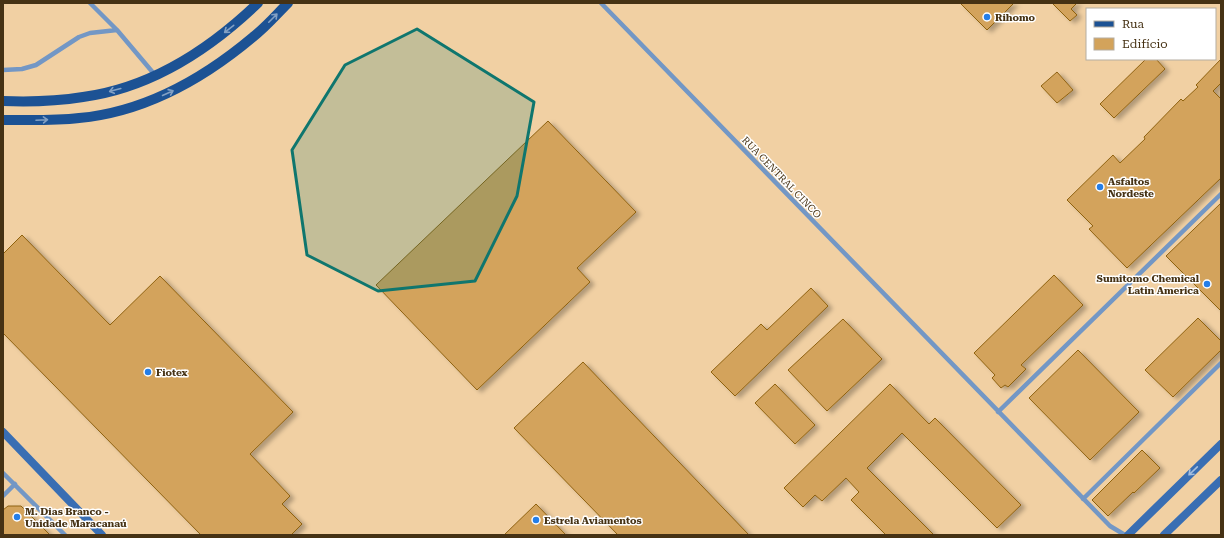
<svg xmlns="http://www.w3.org/2000/svg" width="1224" height="538" font-family="'Roboto Serif',serif">
<style>
.built{fill:#f1d0a3;fill-rule:evenodd}
.building{fill:#d3a35b;stroke:#8f6211;filter:url(#shadow)}
.lines{fill:none;stroke-linecap:round;stroke-linejoin:round}
.lane{stroke:#7397c5;stroke-width:4.5}
.secondary{stroke:#396eb3;stroke-width:8}
.primary{stroke:#1c5294;stroke-width:10}
.oneway{stroke:#82a0c4}
.oneway2{stroke:#a6bedd}
.marked{fill:#0f766e;fill-opacity:0.2;stroke:#0f766e;stroke-width:3;stroke-linejoin:round}
.poi-dot{fill:#247ee8;stroke:#fff;stroke-width:1.5}
.labels{text-anchor:middle;stroke-width:3;stroke-linejoin:round;paint-order:stroke}
.poi-label{font-size:10px;font-weight:bold;fill:#463214;stroke:#fff;text-anchor:start}
.street-label{font-size:10px;fill:#463214;stroke:#fff}
</style>
<defs>
<filter id="shadow"><feDropShadow dx="4.5" dy="2.5" stdDeviation="2" flood-color="#0004"/></filter>
</defs>
<rect width="100%" height="100%" fill="#fee0b6"/>
<path class="built" d="M3 3H1221V535H3ZM1087 9H1215V59H1087Z"/>
<path class="building" d="M960 3H1014L987 30Z
M1052 3H1077L1071 9 1077 15 1070 21Z
M1146 59H1156L1165 69 1114 118 1100 104Z
M1221 59V83L1213 91 1221 99V178L1127 268 1089 229 1093 226 1067 200 1113 155 1120 163 1145 139 1144 137 1181 99 1183 101 1198 87 1196 85Z
M1057 72 1073 90 1057 103 1041 86Z
M548 121 636 212 577 268 590 282 477 390 376 285Z
M1221 203V311L1166 256Z
M22 235 110 325 160 276 293 412 250 454 290 496 282 504 302 524 291 535H201L3 333V254Z
M1054 275 1083 305 1021 365 1026 369 1008 387 1005 385 1001 388 992 378 995 375 974 353Z
M811 288 828 306 735 396 711 372 761 324 767 330Z
M1198 318 1221 341V350L1173 397 1145 370Z
M843 319 882 359 827 411 788 370Z
M1078 350 1139 412 1090 460 1029 398Z
M583 362 749 535H618L514 428Z
M775 384 815 425 795 444 755 403Z
M890 384 929 424 935 418 1021 505 997 528 902 433 867 468 934 535H886L851 500 859 492 846 478 822 501 815 495 803 507 784 488Z
M1142 450 1160 468 1134 493 1133 492 1108 516 1092 500Z
M536 504 566 535H504Z
M8 506H21L50 535H3V510Z"/>
<g class="lines">
<path class="lane" d="M90 3 117 30 155 75
M601 3 1110 526 1125 535
M3 70 22 69 36 65 79 37 90 33 117 30
M998 412 1221 194
M3 473 65 535
M3 496 15 484
M1083 499 1221 363"/>
<path class="secondary" d="M3 432 102 535
M1128 535 1221 444
M1164 535 1221 480"/>
<path class="primary" d="M3 101C28 102 58 101 83 97 150 88 210 49 258 3
M3 120C28 120 54 121 79 118 145 112 203 79 253 37 266 27 277 14 288 3"/>
</g>
<defs><path id="oneway-shaft" d="M-6 0H5M1.5-3L5.5 0L1.5 3" fill="none" stroke-width="1.6" stroke-linecap="round" stroke-linejoin="round"/></defs>
<g class="oneway">
<use href="#oneway-shaft" transform="translate(273 18) rotate(-45)"/>
<use href="#oneway-shaft" transform="translate(229 29) rotate(142)"/>
<use href="#oneway-shaft" transform="translate(115 90) rotate(165)"/>
<use href="#oneway-shaft" transform="translate(168 93) rotate(-24)"/>
<use href="#oneway-shaft" transform="translate(42 120) rotate(-3)"/>
</g>
<use class="oneway2" href="#oneway-shaft" transform="translate(1193 471) rotate(136)"/>
<path class="marked" d="M417 29 534 102 517 196 475 281 378 291 307 255 292 150 345 65Z"/>
<g class="poi-dot">
<circle cx="987" cy="17" r="4"/>
<circle cx="1100" cy="187" r="4"/>
<circle cx="1207" cy="284" r="4"/>
<circle cx="148" cy="372" r="4"/>
<circle cx="17" cy="517" r="4"/>
<circle cx="536" cy="520" r="4"/>
</g>
<g class="labels">
<g class="poi-label">
<text x="995" y="21">Rihomo</text>
<text x="1108" y="185">Asfaltos<tspan x="1108" dy="12">Nordeste</tspan></text>
<text x="1199" y="282" text-anchor="end">Sumitomo Chemical<tspan x="1199" dy="12">Latin America</tspan></text>
<text x="156" y="376">Fiotex</text>
<text x="25" y="515">M. Dias Branco -<tspan x="25" dy="12">Unidade Maracanaú</tspan></text>
<text x="544" y="524">Estrela Aviamentos</text>
</g>
<g class="street-label">
<text transform="translate(782 177) rotate(46)" y="4">RUA CENTRAL CINCO</text>
</g>
</g>
<rect width="1224" height="538" fill="none" stroke="#463214" stroke-width="8"/>
<rect x="1086" y="8" width="130" height="52" fill="#ffffff" stroke="#b5ada1"/>
<rect x="1094" y="21" width="20" height="6" fill="#1c5294" stroke="#b5ada1"/>
<text x="1122" y="28" font-size="12" fill="#463214">Rua</text>
<rect x="1094" y="38" width="20" height="12" fill="#d3a35b" stroke="#b5ada1"/>
<text x="1122" y="48" font-size="12" fill="#463214">Edifício</text>
</svg>
